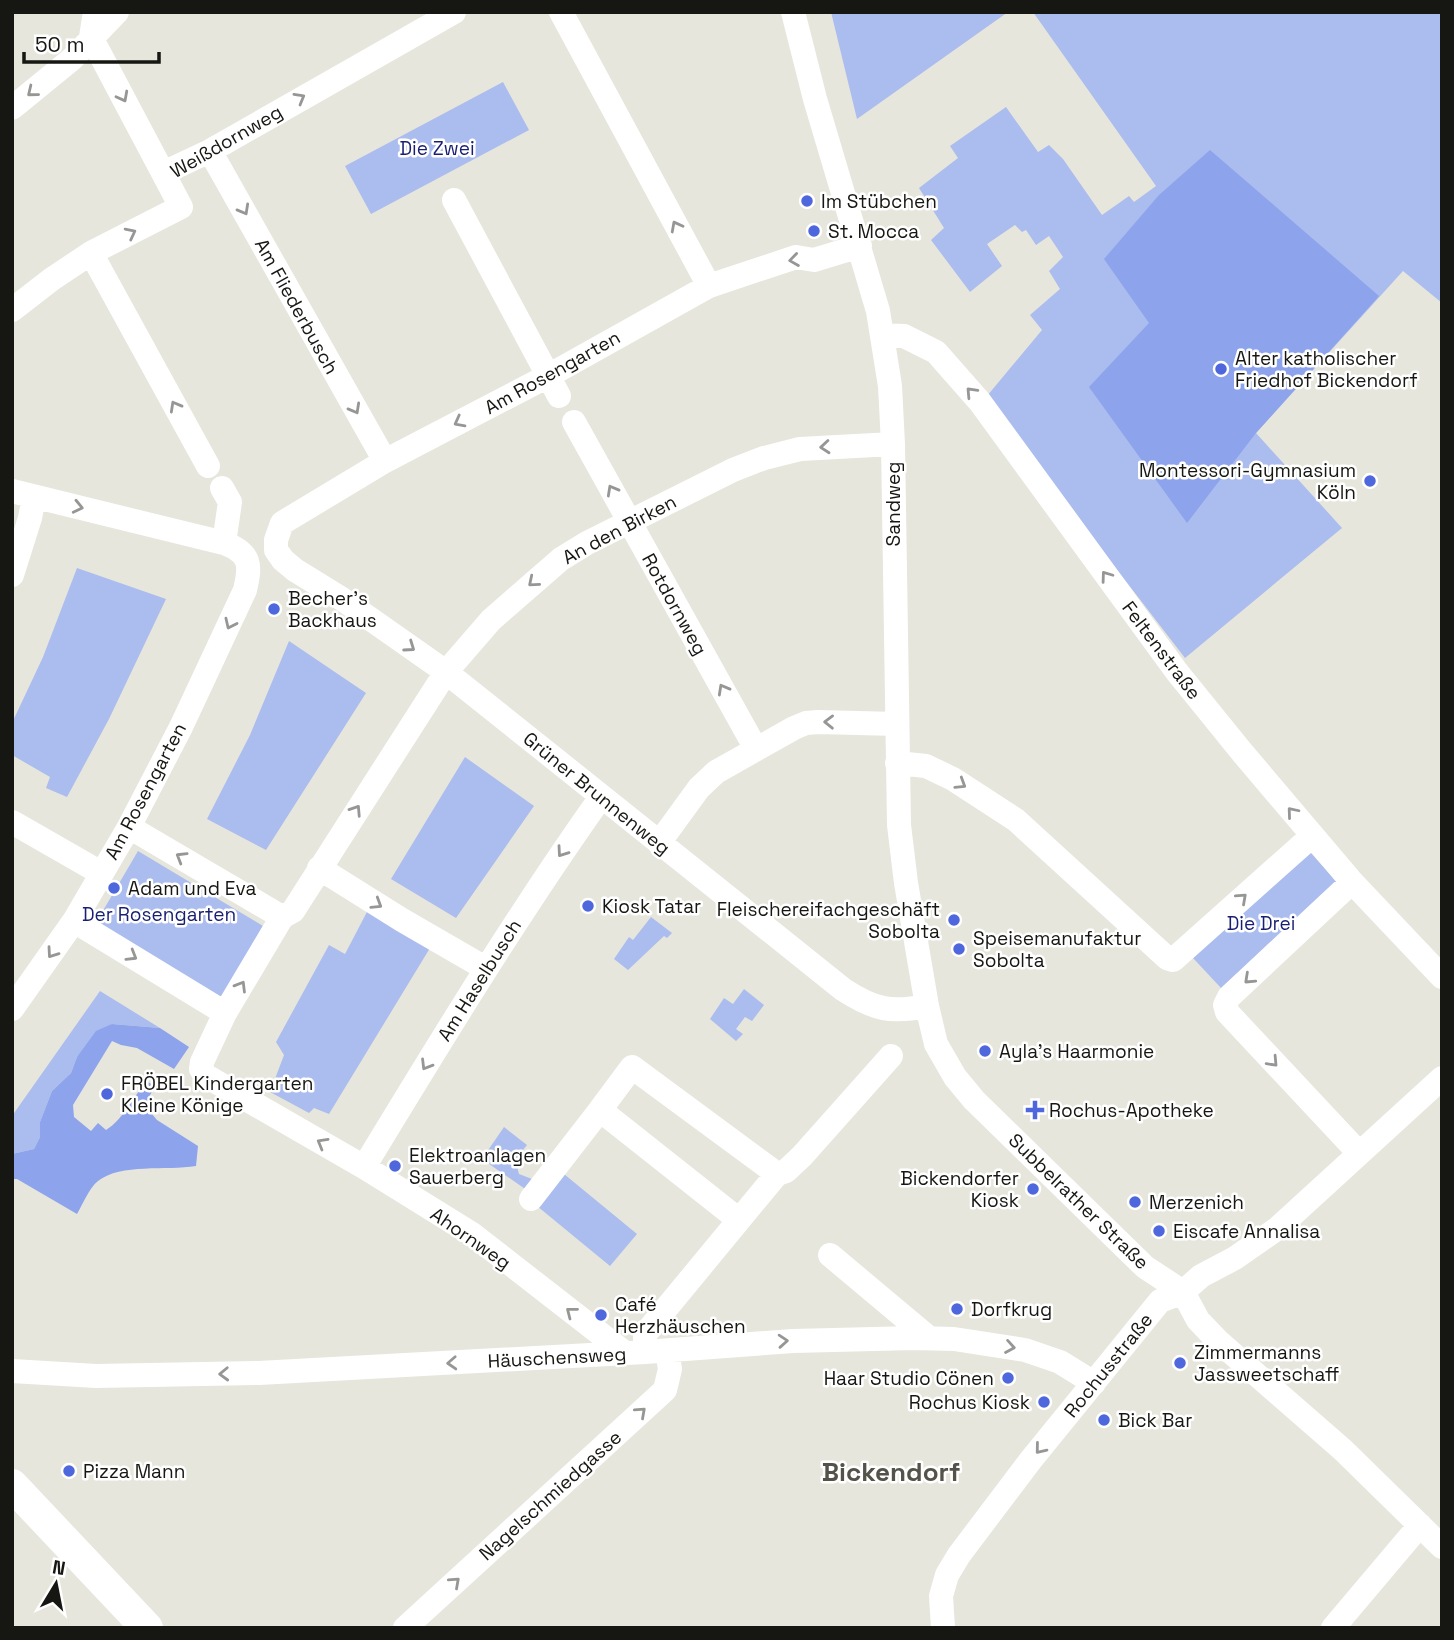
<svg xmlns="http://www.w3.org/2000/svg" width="1454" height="1640" font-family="'Space Grotesk',sans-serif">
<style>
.green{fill:#abbcef}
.forest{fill:#8da3ec}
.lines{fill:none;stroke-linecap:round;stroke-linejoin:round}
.minor{stroke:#fff;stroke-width:24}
.major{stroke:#fff;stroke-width:32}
.oneway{stroke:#969694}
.poi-dot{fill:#4f67dc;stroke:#fff;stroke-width:2.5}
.labels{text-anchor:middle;stroke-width:5;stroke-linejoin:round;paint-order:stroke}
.street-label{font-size:19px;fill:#161612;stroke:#fff}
.park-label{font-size:19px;fill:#181e71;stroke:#fff}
.poi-label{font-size:19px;fill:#161612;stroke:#fff;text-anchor:start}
.district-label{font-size:26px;font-weight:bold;fill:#54534a;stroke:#fff}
</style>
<rect width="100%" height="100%" fill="#e7e6dc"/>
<path class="green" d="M831 12H1008L857 119Z
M1033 12H1442V303L1403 271 1256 433 1342 528 1185 658 1041 471 987 396 1042 330 1030 315 1060 289 1049 271 1063 257 1049 236 1036 245 1026 230 1022 232 1015 225 987 244 1002 266 970 292 931 240 944 228 919 188 958 158 950 146 1006 107 1038 152 1049 145 1063 159 1102 215 1129 196 1134 202 1156 186Z
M503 82 529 130 371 214 345 166Z
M77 568 166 599 109 719 67 797 46 788 50 777 12 755V723L43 657Z
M289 641 366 693 266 850 207 819 250 735Z
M465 757 534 806 456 918 391 879Z
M138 851 263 926 219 1001 94 926Z
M1309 851 1337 882 1221 988 1193 958Z
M368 910 430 948 329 1114 314 1108 309 1113 270 1092 284 1055 276 1042 329 945 345 954Z
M651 917 672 933 667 938 664 936 628 970 614 959 629 937 633 940Z
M744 989 764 1005 752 1021 745 1017 736 1029 743 1034 736 1041 710 1019 724 998 733 1004Z
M100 991 160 1028 112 1024 77 1057 71 1073 52 1091 40 1122V1137L34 1149 12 1154V1116Z
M504 1127 527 1145C518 1156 515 1160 519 1174L532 1179 528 1191 482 1159Z
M564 1174 637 1234 610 1266 537 1206Z"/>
<path class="forest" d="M1210 150 1379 296 1256 433 1187 523 1089 387 1149 323 1104 259 1159 195Z
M112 1024 160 1028 189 1047 174 1069 137 1048 121 1045 112 1041 73 1105 74 1117 91 1131 98 1123 106 1130C124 1119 132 1097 147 1082L155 1085 145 1106 157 1120 198 1146 196 1166C166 1171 121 1163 98 1181 89 1188 83 1204 77 1214L17 1179H12V1154L34 1149 40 1137V1122L52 1091 71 1073 77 1057 96 1031Z"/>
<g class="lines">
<path class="minor" d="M95 12 91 37 163 173
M561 12 709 286
M793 12 815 99 878 311 890 386 893 444 899 825 906 883 927 1006 936 1044 955 1077 974 1100 1145 1267 1183 1292 1198 1320 1218 1341 1343 1450 1442 1547
M12 108 72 59 117 12
M210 151 385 461
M454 200 559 396
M860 246 814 260 796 257 709 286 548 376 385 461 282 523 276 540V550L283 560 295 570 342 599 446 672 844 990C875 1010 891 1013 927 1006
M91 253 208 466
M12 310 52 279 91 253 181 207 163 173 210 151 454 12
M883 335 904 336 936 352 980 402 1177 672 1241 751 1352 882 1442 977
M574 422 756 749
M222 488 230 502 224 543
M12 491 224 543C251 553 251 565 245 590L181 727 129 827 74 921 12 1009
M12 575 30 518 34 497
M897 763 926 766 953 779 1016 820 1167 958 1173 960 1312 836
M12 822 101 873
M129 827 282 917
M659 843 699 788 716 772 794 728 806 723 818 722 897 724
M319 868 402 920 485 968
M1352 882 1229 997 1225 1005 1227 1012 1359 1153
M74 921 225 1013
M364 1167C440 1042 516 917 601 797
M777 1174 786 1171 802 1156 891 1056
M531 1199 600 1110
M739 1220 600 1110 632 1067 777 1174
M830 1255 929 1338
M645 1352V1334L777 1174
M625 1353 472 1234 364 1167 206 1076 201 1069 202 1062 225 1013 282 917 293 911 446 672 491 620 561 559 587 543 733 470 764 458 800 449 893 444
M12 1371 96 1376 259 1373 645 1352 793 1341 914 1338 954 1339 1025 1350 1060 1362 1094 1383
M405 1628 665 1390 670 1369 667 1351
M943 1628 941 1596 947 1575 959 1555 1030 1461 1160 1301 1183 1292 1201 1276 1235 1258 1278 1228 1442 1078
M1333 1628 1420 1525"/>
<path class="major" d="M12 1485 147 1628"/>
</g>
<defs><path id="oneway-chevron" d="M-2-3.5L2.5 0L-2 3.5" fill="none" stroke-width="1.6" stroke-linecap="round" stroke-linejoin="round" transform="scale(1.75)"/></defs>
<g class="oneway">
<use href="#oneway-chevron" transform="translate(32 92) rotate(141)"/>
<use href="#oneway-chevron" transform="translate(123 97) rotate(62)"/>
<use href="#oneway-chevron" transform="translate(300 98) rotate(-30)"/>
<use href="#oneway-chevron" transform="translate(244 210) rotate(61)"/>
<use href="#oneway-chevron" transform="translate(676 226) rotate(-118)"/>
<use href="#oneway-chevron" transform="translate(131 233) rotate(-27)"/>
<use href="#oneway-chevron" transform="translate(794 260) rotate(172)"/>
<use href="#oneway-chevron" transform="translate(971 392) rotate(-133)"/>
<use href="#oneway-chevron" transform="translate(175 406) rotate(-119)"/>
<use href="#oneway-chevron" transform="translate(355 409) rotate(61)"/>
<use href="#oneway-chevron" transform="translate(459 422) rotate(152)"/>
<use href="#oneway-chevron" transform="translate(825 447) rotate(175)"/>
<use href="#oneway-chevron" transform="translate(612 490) rotate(-119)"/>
<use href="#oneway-chevron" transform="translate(78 507) rotate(13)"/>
<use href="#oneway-chevron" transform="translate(1106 576) rotate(-126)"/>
<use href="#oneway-chevron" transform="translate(533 582) rotate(140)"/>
<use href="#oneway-chevron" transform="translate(230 624) rotate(115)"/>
<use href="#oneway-chevron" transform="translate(410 647) rotate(35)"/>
<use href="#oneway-chevron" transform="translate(723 689) rotate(-119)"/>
<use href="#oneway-chevron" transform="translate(829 722) rotate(-179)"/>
<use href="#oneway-chevron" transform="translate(961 784) rotate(32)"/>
<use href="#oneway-chevron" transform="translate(356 810) rotate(-57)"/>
<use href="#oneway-chevron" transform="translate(1292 812) rotate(-130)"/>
<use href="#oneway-chevron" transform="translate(562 852) rotate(125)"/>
<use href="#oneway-chevron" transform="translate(181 857) rotate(-149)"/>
<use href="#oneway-chevron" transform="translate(1242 898) rotate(-42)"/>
<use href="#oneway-chevron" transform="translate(377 904) rotate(32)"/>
<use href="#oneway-chevron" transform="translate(52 953) rotate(125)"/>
<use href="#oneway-chevron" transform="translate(132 956) rotate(31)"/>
<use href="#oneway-chevron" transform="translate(1249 979) rotate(137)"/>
<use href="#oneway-chevron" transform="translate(241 986) rotate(-59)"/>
<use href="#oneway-chevron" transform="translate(1273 1062) rotate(47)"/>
<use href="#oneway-chevron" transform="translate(426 1065) rotate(121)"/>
<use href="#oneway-chevron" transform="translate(322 1143) rotate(-150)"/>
<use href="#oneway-chevron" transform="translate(571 1312) rotate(-142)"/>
<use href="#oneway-chevron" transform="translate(783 1341) rotate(-4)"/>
<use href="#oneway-chevron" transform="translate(1010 1347) rotate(10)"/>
<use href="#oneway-chevron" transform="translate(452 1363) rotate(177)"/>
<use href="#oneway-chevron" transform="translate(224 1374) rotate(178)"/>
<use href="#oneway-chevron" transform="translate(641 1412) rotate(-42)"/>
<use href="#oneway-chevron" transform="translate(1040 1449) rotate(129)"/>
<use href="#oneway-chevron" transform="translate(455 1582) rotate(-42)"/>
</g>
<g class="poi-dot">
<circle cx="807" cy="201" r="7"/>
<circle cx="814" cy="231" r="7"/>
<circle cx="1221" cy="369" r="7"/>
<circle cx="1370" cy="481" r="7"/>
<circle cx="274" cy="609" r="7"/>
<circle cx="114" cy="888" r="7"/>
<circle cx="588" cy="906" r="7"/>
<circle cx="954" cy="920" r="7"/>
<circle cx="959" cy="949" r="7"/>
<circle cx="985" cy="1051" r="7"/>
<circle cx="107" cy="1094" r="7"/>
<path d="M1031.5 1099.5h7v7h7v7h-7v7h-7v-7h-7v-7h7z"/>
<circle cx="395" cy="1166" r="7"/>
<circle cx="1033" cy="1189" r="7"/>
<circle cx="1135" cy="1202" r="7"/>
<circle cx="1159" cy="1231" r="7"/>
<circle cx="957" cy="1309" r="7"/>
<circle cx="601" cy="1315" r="7"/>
<circle cx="1180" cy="1363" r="7"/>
<circle cx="1008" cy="1378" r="7"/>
<circle cx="1044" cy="1402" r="7"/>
<circle cx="1104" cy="1420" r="7"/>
<circle cx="69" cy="1471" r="7"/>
</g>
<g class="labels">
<g class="street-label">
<text transform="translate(226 141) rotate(-30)" y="7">Weißdornweg</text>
<text transform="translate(297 306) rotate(61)" y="7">Am Fliederbusch</text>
<text transform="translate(552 372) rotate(-29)" y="7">Am Rosengarten</text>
<text transform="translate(893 504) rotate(-90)" y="7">Sandweg</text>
<text transform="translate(619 529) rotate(-28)" y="7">An den Birken</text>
<text transform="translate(675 604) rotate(61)" y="7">Rotdornweg</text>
<text transform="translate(1162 650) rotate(53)" y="7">Feltenstraße</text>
<text transform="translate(145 791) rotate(-62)" y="7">Am Rosengarten</text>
<text transform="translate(597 793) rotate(39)" y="7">Grüner Brunnenweg</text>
<text transform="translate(479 980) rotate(-58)" y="7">Am Haselbusch</text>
<text transform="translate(1079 1201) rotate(44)" y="7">Subbelrather Straße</text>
<text transform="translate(471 1238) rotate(35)" y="7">Ahornweg</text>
<text transform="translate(557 1357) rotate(-3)" y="7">Häuschensweg</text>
<text transform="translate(1108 1365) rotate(-51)" y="7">Rochusstraße</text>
<text transform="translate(550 1495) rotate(-42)" y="7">Nagelschmiedgasse</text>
</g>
<g class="park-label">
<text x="437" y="155">Die Zwei</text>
<text x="159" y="921">Der Rosengarten</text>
<text x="1261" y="930">Die Drei</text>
</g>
<g class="poi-label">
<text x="821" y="208">Im Stübchen</text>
<text x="828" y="238">St. Mocca</text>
<text x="1235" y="365">Alter katholischer<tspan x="1235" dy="22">Friedhof Bickendorf</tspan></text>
<text x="1356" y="477" text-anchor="end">Montessori-Gymnasium<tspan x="1356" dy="22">Köln</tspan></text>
<text x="288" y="605">Becher's<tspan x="288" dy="22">Backhaus</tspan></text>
<text x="128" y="895">Adam und Eva</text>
<text x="602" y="913">Kiosk Tatar</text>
<text x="940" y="916" text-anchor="end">Fleischereifachgeschäft<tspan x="940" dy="22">Sobolta</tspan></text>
<text x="973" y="945">Speisemanufaktur<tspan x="973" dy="22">Sobolta</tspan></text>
<text x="999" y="1058">Ayla's Haarmonie</text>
<text x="121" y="1090">FRÖBEL Kindergarten<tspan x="121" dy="22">Kleine Könige</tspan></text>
<text x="1049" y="1117">Rochus-Apotheke</text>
<text x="409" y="1162">Elektroanlagen<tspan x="409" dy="22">Sauerberg</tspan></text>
<text x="1019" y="1185" text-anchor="end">Bickendorfer<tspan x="1019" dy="22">Kiosk</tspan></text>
<text x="1149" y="1209">Merzenich</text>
<text x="1173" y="1238">Eiscafe Annalisa</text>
<text x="615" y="1311">Café<tspan x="615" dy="22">Herzhäuschen</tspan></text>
<text x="971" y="1316">Dorfkrug</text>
<text x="1194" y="1359">Zimmermanns<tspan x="1194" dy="22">Jassweetschaff</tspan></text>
<text x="994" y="1385" text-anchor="end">Haar Studio Cönen</text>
<text x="1030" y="1409" text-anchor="end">Rochus Kiosk</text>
<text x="1118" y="1427">Bick Bar</text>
<text x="83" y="1478">Pizza Mann</text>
</g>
<g class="district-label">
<text x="891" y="1481">Bickendorf</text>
</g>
</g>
<rect width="1454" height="1640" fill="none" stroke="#161612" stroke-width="28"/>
<g transform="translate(56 1584) rotate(10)" stroke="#ffffff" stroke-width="5" paint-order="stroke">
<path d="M0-5L12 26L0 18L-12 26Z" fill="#161612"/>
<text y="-10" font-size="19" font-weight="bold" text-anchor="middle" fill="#161612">N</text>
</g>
<path d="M24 52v10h135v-10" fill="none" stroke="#161612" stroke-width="3.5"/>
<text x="35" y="52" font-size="21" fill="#161612" stroke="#ffffff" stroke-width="5" paint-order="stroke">50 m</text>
</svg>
